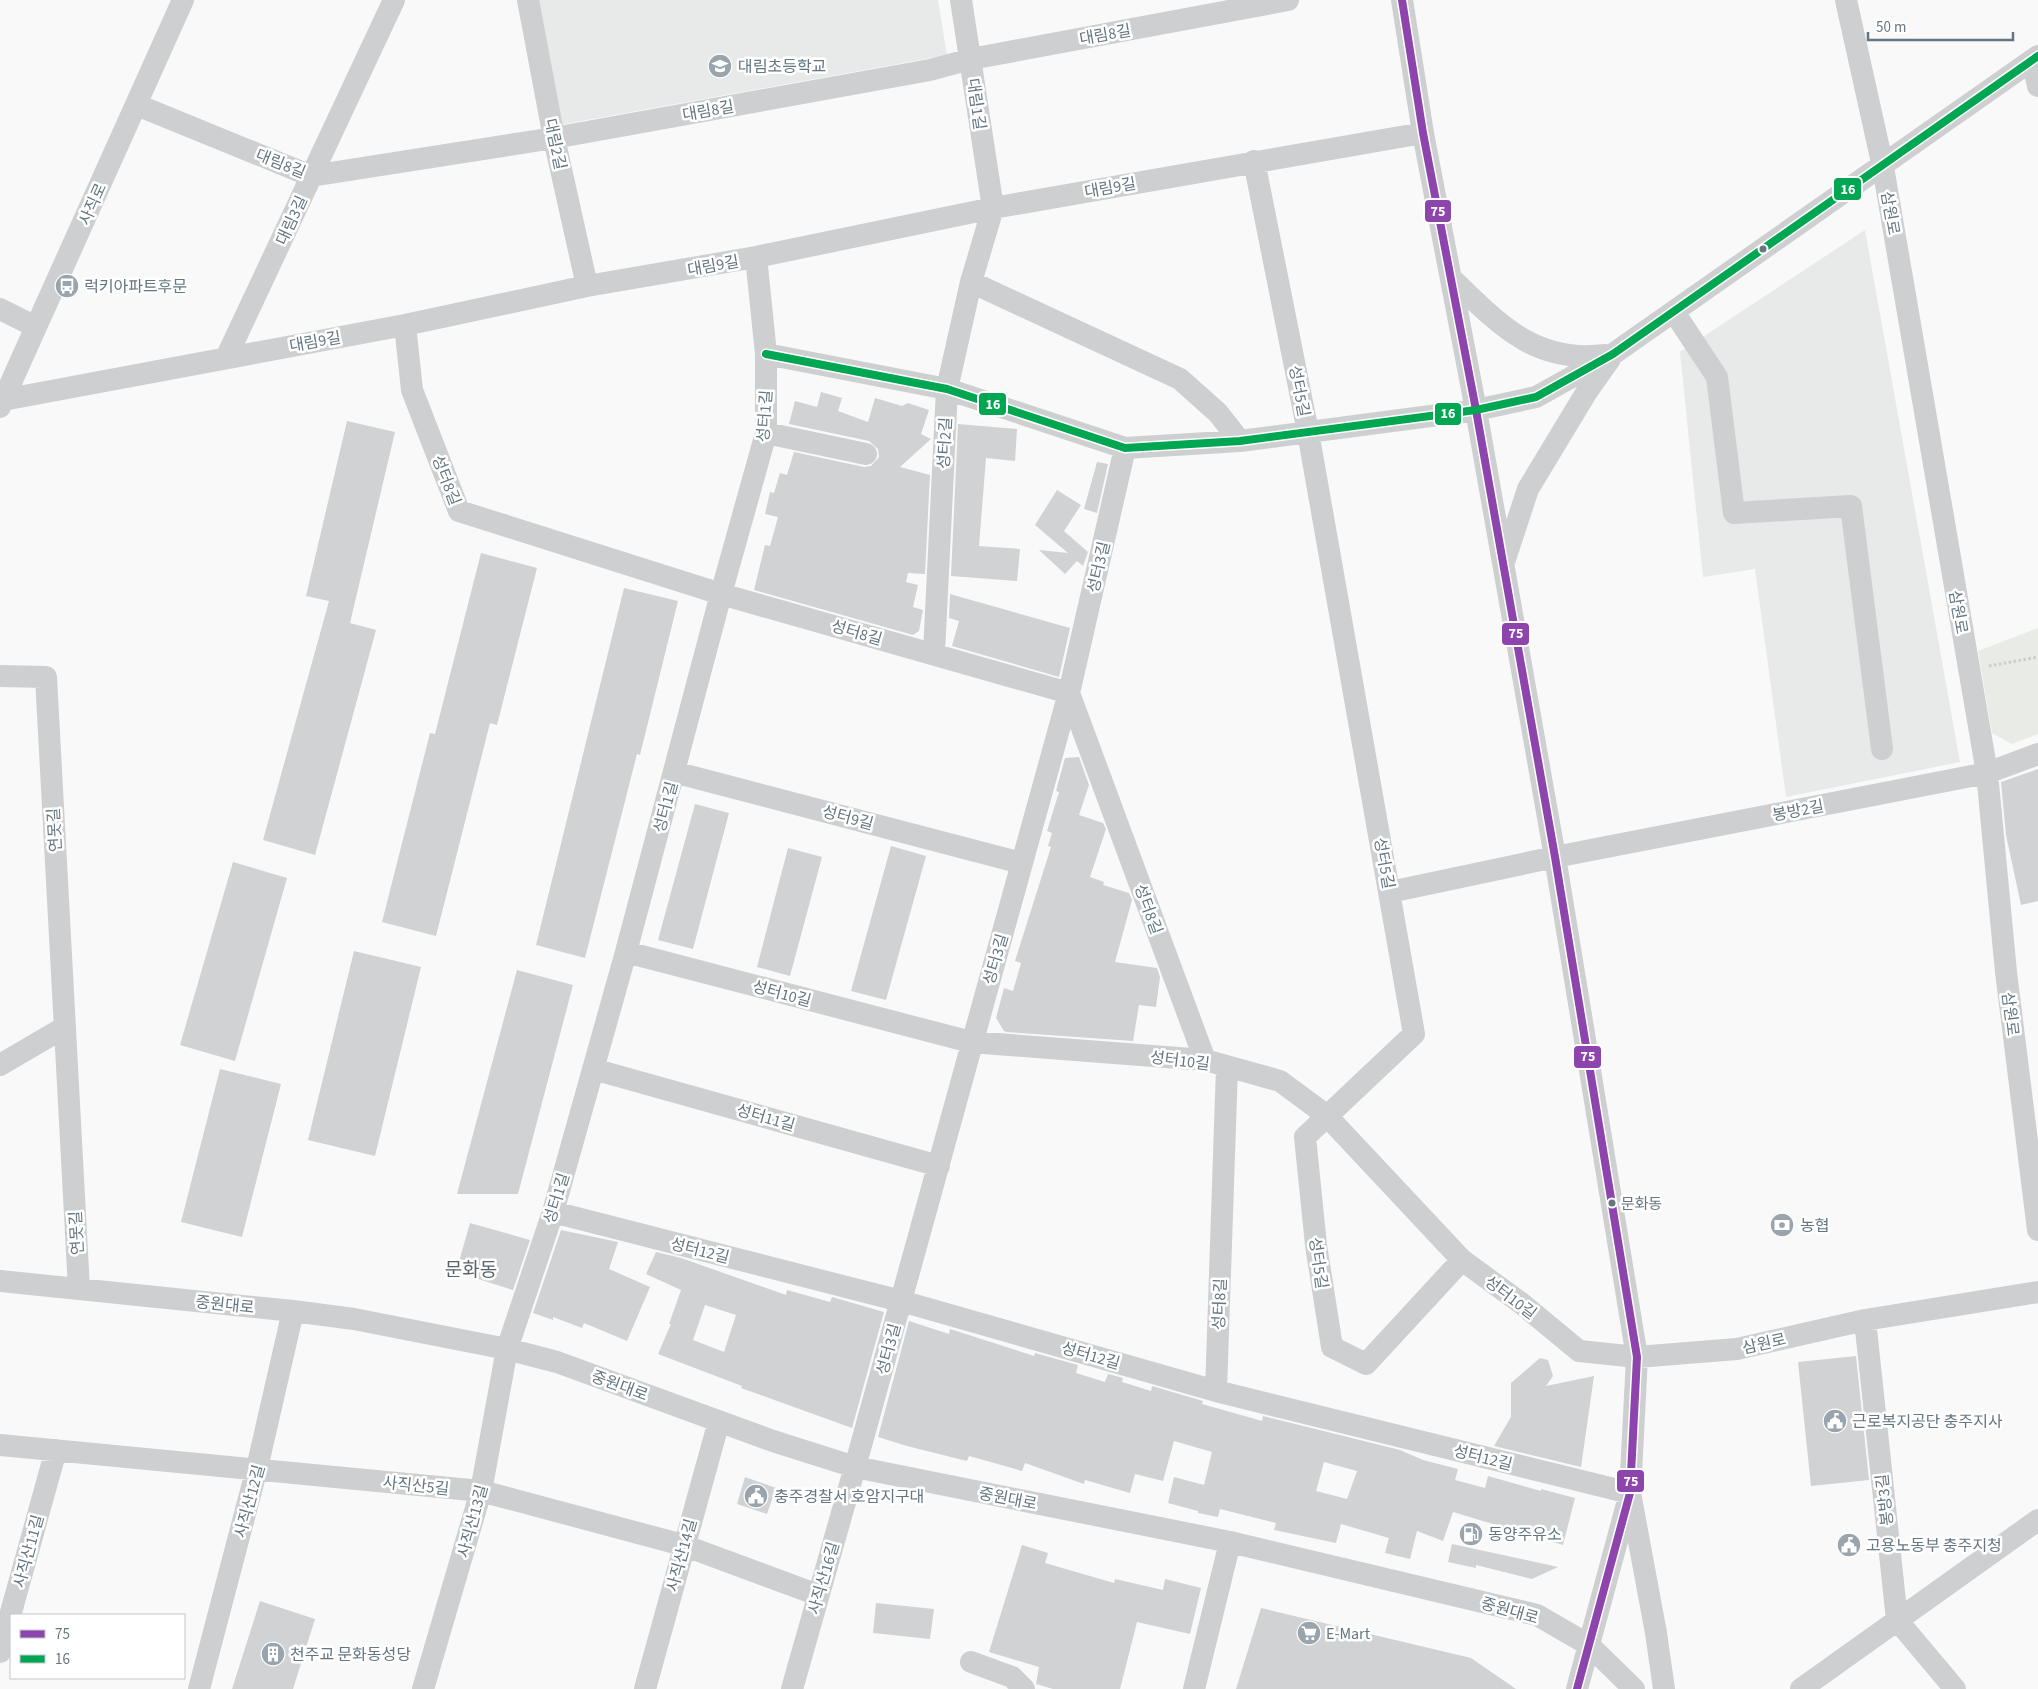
<svg xmlns="http://www.w3.org/2000/svg" width="2038" height="1689" font-family="'Source Sans 3','Noto Sans KR',sans-serif">
<style>
.built{fill:#e8e9e9}
.green{fill:#e8ebe6}
.building{fill:#d0d2d3;fill-rule:evenodd}
.lines{fill:none;stroke-linecap:round;stroke-linejoin:round}
.path{stroke:#cbcccd;stroke-width:3;stroke-dasharray:2.5 2.5;stroke-linecap:butt}
.minor{stroke:#cecfd0;stroke-width:22}
.bus-1-casing{stroke:#fff;stroke-width:11}
.bus-2-casing{stroke:#fff;stroke-width:11}
.bus-1{stroke:#8e44ad;stroke-width:8}
.bus-2{stroke:#00a651;stroke-width:8}
.bus-dot{fill:#657683;stroke:#fff;stroke-width:2}
.labels{text-anchor:middle;stroke-width:5;stroke-linejoin:round;paint-order:stroke}
.bus-label{font-size:15px;fill:#657683;stroke:#fff;text-anchor:start}
.street-label{font-size:16px;fill:#657683;stroke:#fff}
.poi-label{font-size:16px;fill:#657683;stroke:#fff;text-anchor:start}
.quarter-label{font-size:19px;fill:#57646e;stroke:#fff}
.line-badge{stroke:#fff;stroke-width:2}
.badge-label{font-size:14px;text-anchor:middle;font-weight:bold;fill:#fff}
</style>
<rect width="100%" height="100%" fill="#f9f9f9"/>
<path class="built" d="M538 0H938L947 55 559 125Z
M1865 230 1960 762 1786 797 1755 569 1703 577 1680 352Z"/>
<path class="green" d="M2038 628V734L2012 744 1992 733 1978 651Z"/>
<path class="building" d="M821 392 842 398 838 411 868 422 875 398 902 406 908 403 929 410 921 434 931 439 900 467 930 475 925 574 908 573 906 582 918 585 913 607 923 610 919 631 913 635 754 590 765 545 770 546 778 517 765 514 770 492 774 493 780 473 787 475 794 452 864 467 871 466 879 457 878 449 869 441 789 424 795 401 817 407Z
M347 421 395 432 350 623 376 630 315 855 263 840 329 601 306 596Z
M958 424 1017 429 1015 461 986 458 979 546 1020 549 1017 581 951 576Z
M1097 462 1108 464 1097 513 1084 509Z
M1057 490 1081 505 1064 531 1088 552 1083 566 1077 561 1065 574 1039 550 1068 553 1035 525Z
M481 553 537 568 497 725 490 723 436 936 382 922 430 733 435 734Z
M624 588 678 601 640 755 637 754 585 958 536 945Z
M950 594 1070 628 1059 677 952 646 959 621 949 618Z
M1079 757 1089 785 1079 815 1103 823 1106 829 1090 877 1104 882 1103 885 1129 893 1132 900 1115 962 1157 968 1160 977 1156 1007 1139 1005 1133 1041 1007 1032 1004 1031 996 1018 1004 988 1013 991 1021 963 1015 961 1051 847 1048 846 1052 833 1047 831 1059 792 1056 791 1065 758Z
M2038 769V901L2021 905 2006 835 2001 782Z
M695 804 729 813 693 949 658 940Z
M891 846 926 856 886 1000 851 991Z
M788 848 822 857 790 976 757 967Z
M233 862 287 878 235 1061 180 1045Z
M354 951 421 967 375 1156 308 1140Z
M517 970 573 985 518 1194H457Z
M220 1069 281 1084 242 1237 181 1222Z
M470 1223 530 1240 513 1290 456 1272Z
M561 1230 618 1242 609 1269 650 1287 627 1341 584 1323 582 1328 553 1317V1320L533 1313Z
M656 1252 681 1258 786 1295 787 1290 830 1302 832 1297 884 1312 852 1428 741 1388 742 1386 658 1354 671 1324H669L681 1290 646 1274ZM705 1305 736 1315 724 1352 693 1340Z
M909 1321 949 1334 950 1329 1034 1356 1035 1353 1078 1365 1076 1373 1105 1382 1108 1374 1123 1378 1122 1382 1151 1391 1152 1386 1203 1401 1202 1404 1262 1421 1263 1416 1400 1450 1423 1460 1458 1469 1455 1480 1485 1488 1488 1476 1541 1491V1489L1575 1498 1563 1545 1453 1512 1443 1541 1417 1531 1410 1559 1385 1553 1389 1538 1341 1524 1336 1543 1274 1530 1276 1523 1220 1509 1218 1517 1198 1513V1511L1168 1503 1174 1477 1204 1485 1212 1452 1174 1441 1163 1481 1135 1474 1130 1493 1085 1480 1084 1484 1025 1463 1022 1471 969 1456 967 1461 907 1446 878 1437ZM1324 1462 1357 1471 1347 1499 1316 1491Z
M1856 1356 1869 1480 1811 1486 1798 1362Z
M1540 1358 1548 1360 1553 1376 1546 1386 1594 1376 1581 1467 1494 1446 1511 1417V1383Z
M745 1477 776 1488 767 1514 737 1504Z
M1452 1544 1558 1567 1532 1579 1476 1565V1568L1448 1562Z
M1022 1545 1048 1553 1045 1563 1114 1583 1115 1579 1163 1590 1165 1579 1201 1588 1190 1634 1137 1622 1120 1689H1053L1036 1684 1039 1667 989 1652Z
M260 1601 315 1619 293 1689H232Z
M876 1603 934 1609 930 1639 873 1633Z
M1261 1608 1471 1658 1516 1689H1236Z"/>
<g class="lines">
<path class="path" d="M1989 666 2038 657"/>
<path class="minor" d="M528 0 554 138 587 286
M1402 0 1423 133 1476 410 1555 857 1637 1357 1630 1493 1577 1689
M1846 0 1883 167 1987 773 2006 972 2038 1230
M2032 60 2038 86
M137 105 311 176 554 138 930 70 971 59 1288 0
M1254 161 1308 432 1414 1034 1305 1137 1316 1245 1332 1347 1366 1364 1462 1260
M1451 278C1498 323 1534 364 1605 355
M971 282 1180 379 1218 413 1240 441
M0 309 36 327
M1674 312 1717 377 1734 513 1851 506 1882 749
M405 325 412 390 459 511 721 594 1069 693 1205 1060
M766 354 947 389 1125 448 1240 441 1476 410 1536 397 1613 354 2038 56
M226 358 394 0
M3 400 405 325 587 286 756 257 993 208 1423 133
M0 407 183 0
M766 433 866 454
M1504 562 1528 489 1586 393 1610 359
M934 653 947 389 971 282 993 208 961 0
M0 676 46 677 79 1289
M674 772 1021 863
M1390 892 1555 857 1987 773 2038 754
M626 952 971 1042 1205 1060 1280 1081 1326 1115 1462 1260 1521 1303 1579 1351 1637 1357 1737 1349 1865 1320 2038 1292
M0 1065 65 1027
M593 1069 939 1166
M553 1212 901 1301 1216 1391 1630 1493 1656 1633 1664 1689
M0 1281 293 1311 354 1319 507 1349 557 1362 773 1441 855 1467 1230 1542 1537 1615 1589 1645 1634 1689
M1865 1320 1897 1620 1955 1689
M1216 1391 1227 1067
M0 1445 481 1491 683 1545 818 1595
M0 1652 56 1450
M971 1662 1012 1677 1024 1689
M199 1689 257 1468 293 1311
M423 1689 481 1491 507 1349 553 1212 626 952 721 594 766 433V354L756 257
M645 1689 719 1421
M792 1689 855 1467 1069 693 1125 448
M1194 1689 1230 1542
M1801 1689 2038 1520"/>
<g class="bus-1-casing">
<path id="bus-1" d="M1402 0 1423 133 1476 410 1555 857 1637 1357 1630 1493 1577 1689"/>
</g>
<g class="bus-2-casing">
<path id="bus-2" d="M766 354 947 389 1125 448 1240 441 1476 410 1536 397 1613 354 2038 56"/>
</g>
<use href="#bus-1" class="bus-1"/>
<use href="#bus-2" class="bus-2"/>
</g>
<defs>
<g id="school-disc" transform="scale(1.25)"><circle r="9.5" fill="#99a4ac" stroke="#fff"/><path d="M0-5L7-2L0 1L-7-2ZM-4 1L0 2.5L4 1V4Q0 6-4 4Z" fill="#fff"/></g>
<g id="bus-disc" transform="scale(1.25)"><circle r="9.5" fill="#99a4ac" stroke="#fff"/><path d="M-5-6H5V4H4V6H2V4H-2V6H-4V4H-5ZM-3.5-4V0h7V-4ZM-3.5 1.2v1.5H-2V1.2ZM2 1.2v1.5H3.5V1.2Z" fill="#fff"/></g>
<g id="bank-disc" transform="scale(1.25)"><circle r="9.5" fill="#99a4ac" stroke="#fff"/><path d="M-6-4H6V4H-6ZM0-2.3a2.3 2.3 0 1 0 0 4.6a2.3 2.3 0 1 0 0-4.6Z" fill="#fff"/></g>
<g id="civic-disc" transform="scale(1.25)"><circle r="9.5" fill="#99a4ac" stroke="#fff"/><path d="M-.6-6.5H3V-4.5H.6V-3L4-1V1h2V6H-6V1h2V-1L-.6-3ZM-1.2 2.5V6h2.4V2.5Z" fill="#fff"/></g>
<g id="fuel-disc" transform="scale(1.25)"><circle r="9.5" fill="#99a4ac" stroke="#fff"/><path d="M-5.5-6h7V0h2V4h1.3V-2.5L3-4.5l.8-.8L6-3V5H2.5V1h-1V6h-7ZM-4.2-4.7v3.2H.2V-4.7Z" fill="#fff"/></g>
<g id="supermarket-disc" transform="scale(1.25)"><circle r="9.5" fill="#99a4ac" stroke="#fff"/><path d="M-6-5.5h2.5l.6 2H6L4.5 2H-2.5L-4.4-4H-6ZM-1.5 3.2a1.3 1.3 0 1 0 .1 0ZM3 3.2a1.3 1.3 0 1 0 .1 0Z" fill="#fff"/></g>
<g id="building-disc" transform="scale(1.25)"><circle r="9.5" fill="#99a4ac" stroke="#fff"/><path d="M-4-6H4V6H1V3H-1V6H-4ZM-2.5-4.3h1.7v1.8h-1.7ZM.8-4.3h1.7v1.8H.8ZM-2.5-1h1.7V.8h-1.7ZM.8-1h1.7V.8H.8Z" fill="#fff"/></g>
</defs>
<g fill-rule="evenodd">
<use href="#school-disc" x="720" y="66"/>
<use href="#bus-disc" x="67" y="286"/>
<use href="#bank-disc" x="1782" y="1225"/>
<use href="#civic-disc" x="1835" y="1421"/>
<use href="#civic-disc" x="756" y="1496"/>
<use href="#fuel-disc" x="1471" y="1534"/>
<use href="#civic-disc" x="1849" y="1545"/>
<use href="#supermarket-disc" x="1309" y="1633"/>
<use href="#building-disc" x="273" y="1654"/>
</g>
<g class="bus-dot">
<circle cx="1763" cy="249" r="4.5"/>
<circle cx="1612" cy="1203" r="4.5"/>
</g>
<g class="labels">
<g class="bus-label">
<text x="1621" y="1209">문화동</text>
</g>
<g class="street-label">
<text transform="translate(1105 34) rotate(-10)" y="6">대림8길</text>
<text transform="translate(977 104) rotate(82)" y="6">대림1길</text>
<text transform="translate(708 110) rotate(-10)" y="6">대림8길</text>
<text transform="translate(556 144) rotate(78)" y="6">대림2길</text>
<text transform="translate(281 163) rotate(22)" y="6">대림8길</text>
<text transform="translate(1110 187) rotate(-10)" y="6">대림9길</text>
<text transform="translate(92 204) rotate(-66)" y="6">사직로</text>
<text transform="translate(1891 213) rotate(80)" y="6">삼원로</text>
<text transform="translate(291 220) rotate(-65)" y="6">대림3길</text>
<text transform="translate(713 265) rotate(-10)" y="6">대림9길</text>
<text transform="translate(315 341) rotate(-10)" y="6">대림9길</text>
<text transform="translate(1300 391) rotate(79)" y="6">성터5길</text>
<text transform="translate(764 416) rotate(-86)" y="6">성터1길</text>
<text transform="translate(944 443) rotate(-87)" y="6">성터2길</text>
<text transform="translate(447 480) rotate(69)" y="6">성터8길</text>
<text transform="translate(1098 567) rotate(-77)" y="6">성터3길</text>
<text transform="translate(1959 612) rotate(80)" y="6">삼원로</text>
<text transform="translate(857 632) rotate(16)" y="6">성터8길</text>
<text transform="translate(665 807) rotate(-75)" y="6">성터1길</text>
<text transform="translate(1798 810) rotate(-11)" y="6">봉방2길</text>
<text transform="translate(848 817) rotate(15)" y="6">성터9길</text>
<text transform="translate(54 830) rotate(-93)" y="6">연못길</text>
<text transform="translate(1385 863) rotate(80)" y="6">성터5길</text>
<text transform="translate(1149 909) rotate(70)" y="6">성터8길</text>
<text transform="translate(995 959) rotate(-74)" y="6">성터3길</text>
<text transform="translate(782 993) rotate(15)" y="6">성터10길</text>
<text transform="translate(2011 1014) rotate(83)" y="6">삼원로</text>
<text transform="translate(1180 1060) rotate(7)" y="6">성터10길</text>
<text transform="translate(766 1117) rotate(16)" y="6">성터11길</text>
<text transform="translate(556 1198) rotate(-73)" y="6">성터1길</text>
<text transform="translate(76 1233) rotate(-93)" y="6">연못길</text>
<text transform="translate(700 1250) rotate(14)" y="6">성터12길</text>
<text transform="translate(1319 1263) rotate(82)" y="6">성터5길</text>
<text transform="translate(1511 1297) rotate(37)" y="6">성터10길</text>
<text transform="translate(225 1304) rotate(6)" y="6">중원대로</text>
<text transform="translate(1219 1304) rotate(-88)" y="6">성터8길</text>
<text transform="translate(1764 1343) rotate(-13)" y="6">삼원로</text>
<text transform="translate(888 1349) rotate(-75)" y="6">성터3길</text>
<text transform="translate(1091 1355) rotate(16)" y="6">성터12길</text>
<text transform="translate(620 1385) rotate(20)" y="6">중원대로</text>
<text transform="translate(1483 1457) rotate(14)" y="6">성터12길</text>
<text transform="translate(416 1485) rotate(6)" y="6">사직산5길</text>
<text transform="translate(1008 1498) rotate(11)" y="6">중원대로</text>
<text transform="translate(1884 1500) rotate(-96)" y="6">봉방3길</text>
<text transform="translate(249 1501) rotate(-75)" y="6">사직산12길</text>
<text transform="translate(472 1521) rotate(-75)" y="6">사직산13길</text>
<text transform="translate(28 1551) rotate(-75)" y="6">사직산11길</text>
<text transform="translate(681 1555) rotate(-75)" y="6">사직산14길</text>
<text transform="translate(823 1578) rotate(-74)" y="6">사직산16길</text>
<text transform="translate(1510 1610) rotate(16)" y="6">중원대로</text>
</g>
<g class="poi-label">
<text x="738" y="72">대림초등학교</text>
<text x="84" y="292">럭키아파트후문</text>
<text x="1800" y="1231">농협</text>
<text x="1852" y="1427">근로복지공단 충주지사</text>
<text x="774" y="1502">충주경찰서 호암지구대</text>
<text x="1488" y="1540">동양주유소</text>
<text x="1866" y="1551">고용노동부 충주지청</text>
<text x="1326" y="1639">E-Mart</text>
<text x="290" y="1660">천주교 문화동성당</text>
</g>
<g class="quarter-label">
<text x="471" y="1276">문화동</text>
</g>
</g>
<g class="line-badge">
<rect x="1833" y="177" width="29" height="24" rx="5" fill="#00a651"/>
<rect x="1424" y="199" width="28" height="24" rx="5" fill="#8e44ad"/>
<rect x="978" y="392" width="29" height="24" rx="5" fill="#00a651"/>
<rect x="1434" y="402" width="28" height="24" rx="5" fill="#00a651"/>
<rect x="1501" y="622" width="29" height="24" rx="5" fill="#8e44ad"/>
<rect x="1573" y="1045" width="29" height="24" rx="5" fill="#8e44ad"/>
<rect x="1616" y="1469" width="29" height="24" rx="5" fill="#8e44ad"/>
</g>
<g class="badge-label">
<text x="1848" y="194">16</text>
<text x="1438" y="216">75</text>
<text x="993" y="409">16</text>
<text x="1448" y="418">16</text>
<text x="1516" y="638">75</text>
<text x="1588" y="1061">75</text>
<text x="1631" y="1486">75</text>
</g>
<rect x="10" y="1614" width="175" height="65" fill="#ffffff" stroke="#c1c8cd"/>
<rect x="20" y="1630" width="25" height="8" fill="#8e44ad" stroke="#c1c8cd"/>
<text x="55" y="1639" font-size="15" fill="#657683">75</text>
<rect x="20" y="1655" width="25" height="8" fill="#00a651" stroke="#c1c8cd"/>
<text x="55" y="1664" font-size="15" fill="#657683">16</text>
<path d="M1868 32v8h145v-8" fill="none" stroke="#657683" stroke-width="2.5"/>
<text x="1876" y="32" font-size="15" fill="#657683" stroke="#ffffff" stroke-width="4" paint-order="stroke">50 m</text>
</svg>
